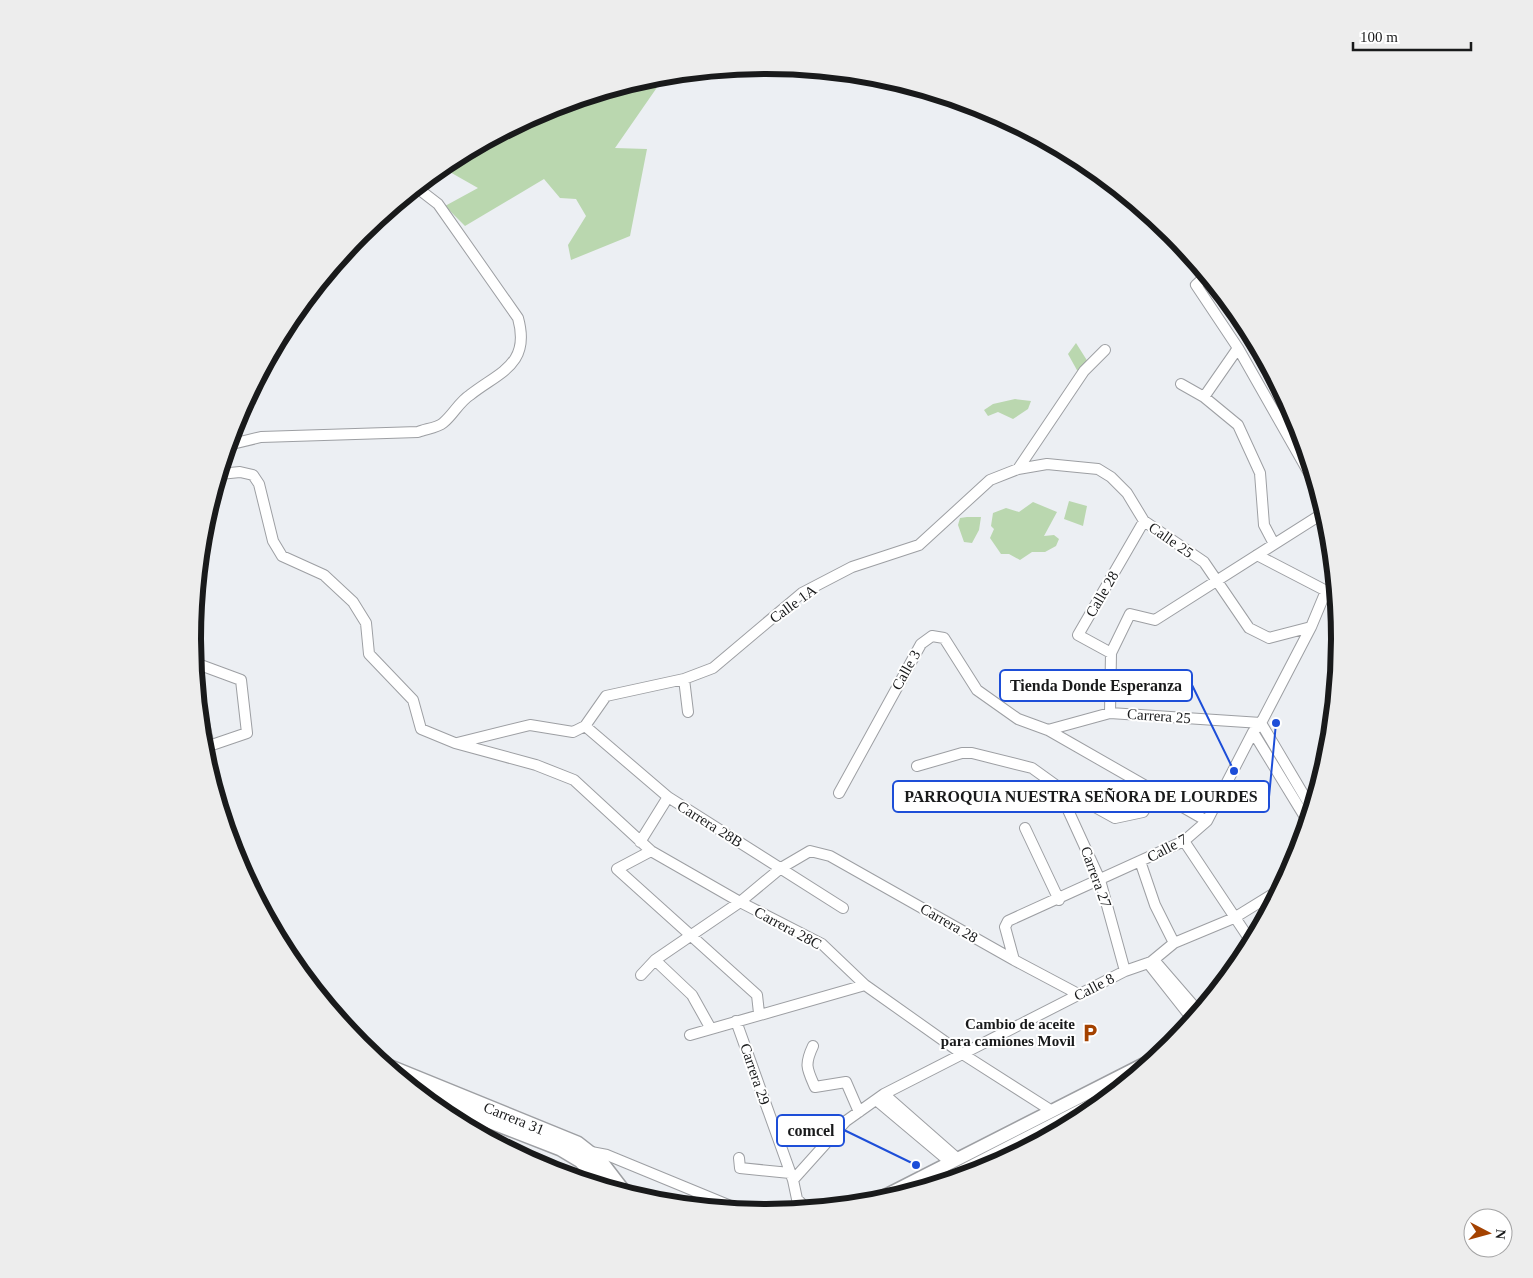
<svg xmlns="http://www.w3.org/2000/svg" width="1533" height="1278" font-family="'Times New Roman',serif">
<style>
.green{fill:#bad7af}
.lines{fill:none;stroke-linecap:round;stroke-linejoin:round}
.minor-casing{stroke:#9d9fa3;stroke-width:12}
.major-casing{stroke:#9d9fa3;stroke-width:15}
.highway-casing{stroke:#9d9fa3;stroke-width:18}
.minor{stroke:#fff;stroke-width:10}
.major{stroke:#fff;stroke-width:12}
.highway{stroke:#fff;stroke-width:15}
.rail-casing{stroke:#434446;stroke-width:4.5}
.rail{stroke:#fff;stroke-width:2.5;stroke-dasharray:8;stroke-linecap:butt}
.labels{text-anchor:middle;stroke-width:4;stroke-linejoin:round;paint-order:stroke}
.street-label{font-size:15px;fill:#191a1b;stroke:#fff}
.poi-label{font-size:15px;font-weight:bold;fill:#191a1b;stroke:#fff;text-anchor:end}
.rim{fill:none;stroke:#191a1b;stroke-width:6}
.leader{fill:none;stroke:#1d4ed8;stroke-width:2}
.callout-dot{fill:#1d4ed8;stroke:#fff;stroke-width:2}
.callout{fill:#fff;stroke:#1d4ed8;stroke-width:2}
.callout-label{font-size:16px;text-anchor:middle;font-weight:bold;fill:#191a1b}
</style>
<rect width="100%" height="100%" fill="#eceff3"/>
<path class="green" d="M653 77 658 86 615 148 647 149 630 236 571 260 568 245 586 216 576 199 560 198 544 179 465 226 445 206 478 188 441 167 448 162 547 109Z
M1076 343 1088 362 1078 372 1068 354Z
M1015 399 1031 401 1028 409 1013 419 998 412 988 416 984 410 993 404Z
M1069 501 1087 506 1083 526 1064 519Z
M1033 502 1057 512 1044 536 1054 535 1059 539 1056 546 1045 552H1032L1020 560 1009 554H1001L990 538 994 529 991 526 993 513 1006 508 1019 512Z
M967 517H981L979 530 972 543 964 542 958 525 960 518Z"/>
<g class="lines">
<g class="minor-casing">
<path id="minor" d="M1207 275 1196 285 1238 348 1317 487
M1181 384 1204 397 1238 425 1260 473 1264 525 1274 544
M1204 397 1238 348
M228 445 261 437 418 432C425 429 437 428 443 423 453 415 459 402 470 395 499 372 531 365 518 318L438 204 416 187
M1018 469 1084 371 1105 350
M220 474 240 472 253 475 259 484 273 541 282 556 324 575 353 602 366 623 369 654 413 700 421 729 455 743 536 765 574 780 651 851 740 902 822 944 865 985 961 1053 1052 1111
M1257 555 1336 596
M1111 653 1078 635 1144 521
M195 663 241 680 247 733 203 748
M684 679 688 712
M197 690 209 746
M1110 713 1111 653 1130 614 1155 620 1325 512
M1261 723 1312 809
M585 726 668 797 843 908
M1048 730 1110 713 1261 723
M1253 732 1308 822
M457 743 530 725 573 732 585 726 606 696 684 679 713 668 802 593 852 567 919 545 990 480 1018 469 1047 464 1098 469 1111 477 1127 493 1144 521 1204 562 1249 628 1269 638 1311 627
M917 766 962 753H972L1032 768 1057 786 1115 818 1143 812 1155 793
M1057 786 1100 880 1125 971
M839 793 921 644 932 636 944 638 977 690 1018 719 1048 730 1207 821
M1025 828 1059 900
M1184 841 1252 943
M640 842 668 797
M651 851 617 869 757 995 759 1013
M1140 861 1155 905 1174 943
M655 960 692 995 711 1029
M1014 960 1005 927 1008 921 1184 841 1207 821 1253 732 1261 723 1311 627 1326 591
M1154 960 1199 1012
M1148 963 1193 1020
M641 975 655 960 740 902 781 868 810 851 830 856 1014 960 1080 995
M736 1021 793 1180 797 1199 807 1209
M690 1035 865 985
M813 1046C804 1065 807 1069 815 1087L846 1082 859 1112
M884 1094 958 1159
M876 1100 951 1163
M591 1152 607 1155 743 1211
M739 1158 740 1168 790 1173
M793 1180 846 1121 884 1094 1125 971 1151 962 1174 943 1234 918 1281 889"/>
</g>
<g class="major-casing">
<path id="major" d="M937 1184 1111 1095
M871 1203 1158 1057"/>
</g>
<g class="highway-casing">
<g id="highway">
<path id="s1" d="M388 1067 577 1144 600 1162 623 1192"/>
<path d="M419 1093 561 1148 581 1160 605 1187"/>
</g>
</g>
<use href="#minor" class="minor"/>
<use href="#major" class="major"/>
<use href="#highway" class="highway"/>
<g class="rail-casing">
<path id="rail" d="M526 1158 677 1204"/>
</g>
<use href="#rail" class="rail"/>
</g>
<defs>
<g id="parking-bare" transform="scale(1.5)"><path d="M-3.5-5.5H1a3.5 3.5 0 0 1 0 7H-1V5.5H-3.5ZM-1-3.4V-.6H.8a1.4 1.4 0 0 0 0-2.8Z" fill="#a44200" stroke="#fff" stroke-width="2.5" paint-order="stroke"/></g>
</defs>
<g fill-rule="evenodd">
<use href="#parking-bare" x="1090" y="1033"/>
</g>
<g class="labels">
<g class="street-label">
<text transform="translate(1171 540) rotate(35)" y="5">Calle 25</text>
<text transform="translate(1102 594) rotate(-60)" y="5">Calle 28</text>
<text transform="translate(793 604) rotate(-36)" y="5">Calle 1A</text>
<text transform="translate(906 670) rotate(-61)" y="5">Calle 3</text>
<text transform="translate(1159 716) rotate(4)" y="5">Carrera 25</text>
<text transform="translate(710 824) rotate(32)" y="5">Carrera 28B</text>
<text transform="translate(1167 848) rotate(-28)" y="5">Calle 7</text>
<text transform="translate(1096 877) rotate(70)" y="5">Carrera 27</text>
<text transform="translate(949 923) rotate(30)" y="5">Carrera 28</text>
<text transform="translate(788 928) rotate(28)" y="5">Carrera 28C</text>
<text transform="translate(1094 987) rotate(-27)" y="5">Calle 8</text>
<text transform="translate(755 1074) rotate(71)" y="5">Carrera 29</text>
<text dy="5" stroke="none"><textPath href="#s1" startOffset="136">Carrera 31</textPath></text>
</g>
<g class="poi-label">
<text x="1075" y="1029">Cambio de aceite<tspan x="1075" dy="17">para camiones Movil</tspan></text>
</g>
</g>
<path d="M0 0H1533V1278H0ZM201 639a565 565 0 1 1 1130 0a565 565 0 1 1-1130 0Z" fill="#ededed" fill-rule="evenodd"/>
<path class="rim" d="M201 639a565 565 0 1 1 1130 0a565 565 0 1 1-1130 0Z"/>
<path class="leader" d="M1234 771L1192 685M1276 723L1269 797M916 1165L844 1130"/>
<g class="callout-dot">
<circle cx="1234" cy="771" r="5"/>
<circle cx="1276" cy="723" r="5"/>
<circle cx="916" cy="1165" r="5"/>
</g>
<g class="callout">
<rect x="1000" y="670" width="192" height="31" rx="5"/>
<rect x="893" y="781" width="376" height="31" rx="5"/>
<rect x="777" y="1115" width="67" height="31" rx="5"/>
</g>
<g class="callout-label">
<text x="1096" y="691">Tienda Donde Esperanza</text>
<text x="1081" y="802">PARROQUIA NUESTRA SEÑORA DE LOURDES</text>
<text x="811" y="1136">comcel</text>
</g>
<g transform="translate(1488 1233) rotate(96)"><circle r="24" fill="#ffffff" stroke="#a3a3a4"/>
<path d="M0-4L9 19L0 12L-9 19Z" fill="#a44200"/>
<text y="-8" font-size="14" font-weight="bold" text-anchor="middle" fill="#191a1b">N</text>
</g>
<path d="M1353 42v8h118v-8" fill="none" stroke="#191a1b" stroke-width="2.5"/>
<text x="1360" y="42" font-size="15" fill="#191a1b" stroke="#ffffff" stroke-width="4" paint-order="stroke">100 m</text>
</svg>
